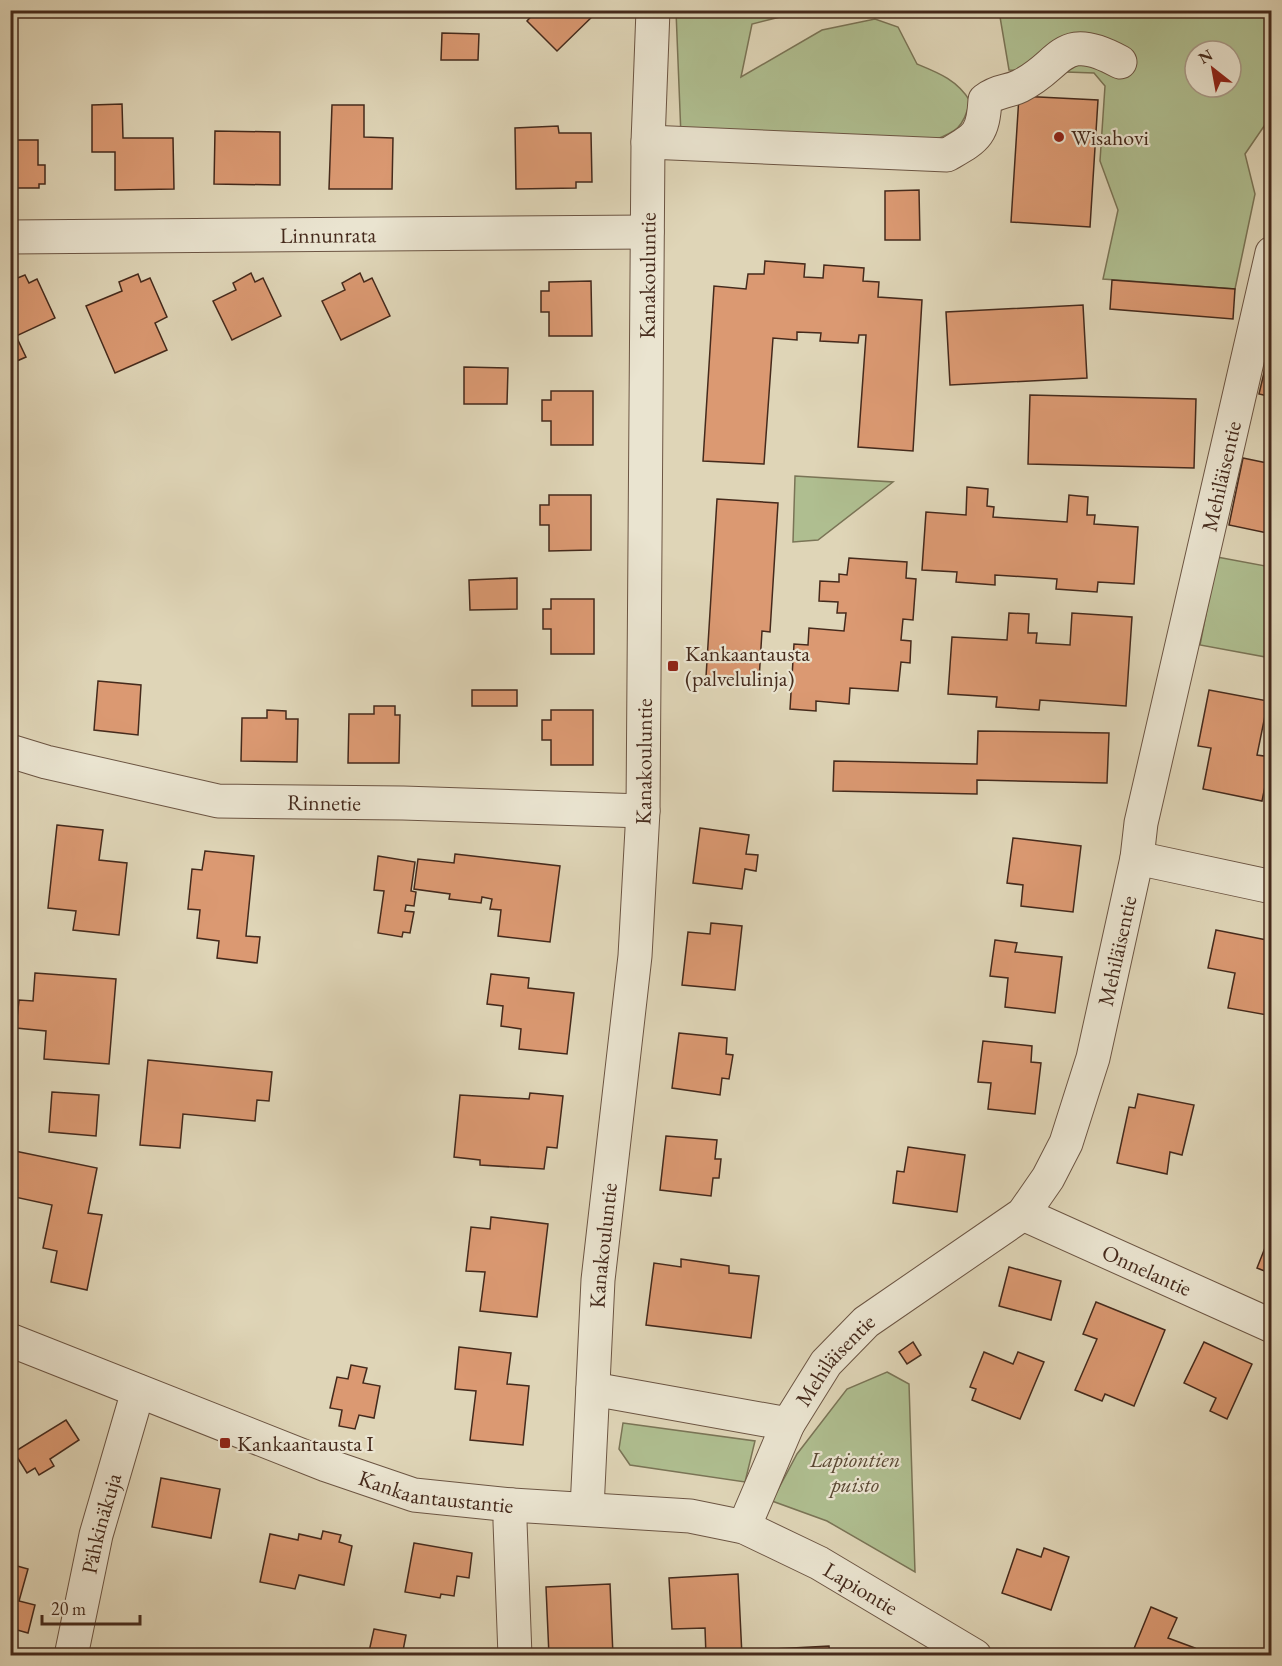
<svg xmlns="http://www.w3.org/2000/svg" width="1282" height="1666" font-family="'EB Garamond',serif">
  <rect width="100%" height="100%" fill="#dfd5b7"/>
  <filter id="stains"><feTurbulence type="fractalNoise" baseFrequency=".00333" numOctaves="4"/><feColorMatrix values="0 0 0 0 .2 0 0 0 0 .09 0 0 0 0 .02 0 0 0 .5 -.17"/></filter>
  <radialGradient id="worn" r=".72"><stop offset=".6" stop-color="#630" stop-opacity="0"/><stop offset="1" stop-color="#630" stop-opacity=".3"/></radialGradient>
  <g fill="#afbe90" stroke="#7a7456" stroke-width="1.5" fill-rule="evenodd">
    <path d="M 676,11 L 804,11 L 752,24 L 741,77 L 822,30 L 875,19 L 898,27 L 917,64 C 939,73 957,80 970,101 C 963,131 954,132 927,143 L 681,136 Z"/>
    <path d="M 999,11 L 1271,11 L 1271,116 L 1245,154 L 1255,194 L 1235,289 L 1103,279 L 1118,210 L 1100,161 L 1105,86 L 1094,73 L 1009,70 ZM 1195,51 L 1231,51 L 1231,87 L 1195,87 Z"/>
    <path d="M 795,476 L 893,482 L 818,540 L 793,542 Z"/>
    <path d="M 1217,557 L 1271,567 L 1271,658 L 1200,645 Z"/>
    <path d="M 887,1372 L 909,1384 L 915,1572 L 827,1521 L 772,1501 L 797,1454 L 847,1389 Z"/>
    <path d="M 623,1423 L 755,1441 L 745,1482 L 630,1465 L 619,1449 Z"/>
  </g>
  <g fill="#db9972" stroke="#452a1c" stroke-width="1.5">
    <path d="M 537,10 L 599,10 L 557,51 L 527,21 Z"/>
    <path d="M 442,33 L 479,34 L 478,60 L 441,60 Z"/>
    <path d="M 1019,96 L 1098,100 L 1090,227 L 1011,222 Z"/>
    <path d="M 122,104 L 123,138 L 173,138 L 174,189 L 115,190 L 115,152 L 92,152 L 92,105 Z"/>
    <path d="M 332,105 L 364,105 L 364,137 L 393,138 L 392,189 L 329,189 Z"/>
    <path d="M 558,126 L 559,133 L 591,133 L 592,182 L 576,182 L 576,188 L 516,189 L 515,128 Z"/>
    <path d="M 215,131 L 280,132 L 280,185 L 214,184 Z"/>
    <path d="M 10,140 L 38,140 L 38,165 L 45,165 L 45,184 L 39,184 L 39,188 L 14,188 L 14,194 L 10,194 Z"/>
    <path d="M 919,190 L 920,240 L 885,240 L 885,191 Z"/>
    <path d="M 765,261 L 805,264 L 804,277 L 823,278 L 824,265 L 864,268 L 863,281 L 879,282 L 878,297 L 922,300 L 913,451 L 858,447 L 866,335 L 859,335 L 858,343 L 820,341 L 821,333 L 797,332 L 797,340 L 773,338 L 764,464 L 703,461 L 714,286 L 746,289 L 748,274 L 764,274 Z"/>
    <path d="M 251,273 L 255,282 L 263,278 L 281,316 L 232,340 L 213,301 L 236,290 L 233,283 Z"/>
    <path d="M 360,273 L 364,282 L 372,278 L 390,316 L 341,340 L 322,301 L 345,290 L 342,283 Z"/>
    <path d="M 138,274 L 141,282 L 150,278 L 167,317 L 155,323 L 167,350 L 115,373 L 86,306 L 122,291 L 119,282 Z"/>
    <path d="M 25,275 L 29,283 L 37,279 L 55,318 L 16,336 L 26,357 L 10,364 L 10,281 Z"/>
    <path d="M 1112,280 L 1235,289 L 1233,319 L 1110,309 Z"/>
    <path d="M 591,281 L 592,336 L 549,336 L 549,312 L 541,312 L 541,291 L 549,291 L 549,282 Z"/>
    <path d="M 1083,305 L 1087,378 L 950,385 L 946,312 Z"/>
    <path d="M 1272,339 L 1272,397 L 1259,394 Z"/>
    <path d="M 464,367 L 508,368 L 507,404 L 464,404 Z"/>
    <path d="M 551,391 L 593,391 L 593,445 L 551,445 L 551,421 L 542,421 L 542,400 L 551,400 Z"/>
    <path d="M 1030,395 L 1196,399 L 1194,468 L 1028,464 Z"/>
    <path d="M 1243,458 L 1272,464 L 1272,534 L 1229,525 Z"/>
    <path d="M 967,487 L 988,489 L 987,506 L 994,507 L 993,517 L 1067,522 L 1069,495 L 1088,497 L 1087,515 L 1095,515 L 1094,524 L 1138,527 L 1134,584 L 1098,582 L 1097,592 L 1056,589 L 1057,579 L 995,575 L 995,585 L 956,582 L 957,572 L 922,570 L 926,512 L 966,515 Z"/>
    <path d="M 549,495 L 591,495 L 591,550 L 549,551 L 549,525 L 540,525 L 540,505 L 549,505 Z"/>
    <path d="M 717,499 L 778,503 L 770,632 L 762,631 L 759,680 L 706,677 Z"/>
    <path d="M 849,558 L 907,562 L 906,578 L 916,579 L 913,620 L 903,619 L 901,640 L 911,641 L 910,663 L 901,662 L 898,691 L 850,688 L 849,704 L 816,701 L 816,711 L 790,709 L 794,644 L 808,645 L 809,628 L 844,631 L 846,613 L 837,613 L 838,602 L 819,601 L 820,581 L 839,582 L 839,574 L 847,575 Z"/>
    <path d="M 517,578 L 517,609 L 470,610 L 469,580 Z"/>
    <path d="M 551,599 L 594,599 L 594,654 L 551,654 L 551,629 L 543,629 L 543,609 L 551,609 Z"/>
    <path d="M 1009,613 L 1029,614 L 1028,633 L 1037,633 L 1036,643 L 1070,645 L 1072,613 L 1132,617 L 1126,706 L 1040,700 L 1039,710 L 996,707 L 997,697 L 948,694 L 952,637 L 1007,640 Z"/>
    <path d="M 98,681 L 141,685 L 138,735 L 94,730 Z"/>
    <rect x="472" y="690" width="45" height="16"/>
    <path d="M 1209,690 L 1268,701 L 1257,755 L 1271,757 L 1262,801 L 1203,789 L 1211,748 L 1198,746 Z"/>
    <path d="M 374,706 L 395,706 L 395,715 L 400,715 L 399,763 L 348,763 L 349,714 L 374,714 Z"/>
    <path d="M 267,710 L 286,711 L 286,719 L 298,719 L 297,762 L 241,761 L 242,718 L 267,718 Z"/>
    <path d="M 551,710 L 593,710 L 593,765 L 551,765 L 551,740 L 542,740 L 542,720 L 551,720 Z"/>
    <path d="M 978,731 L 1109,733 L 1107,783 L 977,780 L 977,794 L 833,791 L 834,761 L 977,764 Z"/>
    <path d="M 57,825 L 103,830 L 99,860 L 127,863 L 119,935 L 73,930 L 76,911 L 48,908 Z"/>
    <path d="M 700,828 L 749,835 L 746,854 L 758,855 L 756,871 L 745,869 L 742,889 L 693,883 Z"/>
    <path d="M 1013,838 L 1081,846 L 1073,912 L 1021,906 L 1023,885 L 1007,883 Z"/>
    <path d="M 205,851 L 254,856 L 246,936 L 260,937 L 257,963 L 217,958 L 219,941 L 197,938 L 200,910 L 188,909 L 192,869 L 202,870 Z"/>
    <path d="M 455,854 L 560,866 L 550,942 L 498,936 L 501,910 L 490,909 L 492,899 L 482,897 L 481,903 L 449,899 L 450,894 L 414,889 L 418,859 L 454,863 Z"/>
    <path d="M 378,856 L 415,862 L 411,891 L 416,892 L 414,906 L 406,905 L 405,911 L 414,912 L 410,933 L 403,932 L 402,937 L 378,933 L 384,891 L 374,890 Z"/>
    <path d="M 711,923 L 742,926 L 735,990 L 682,985 L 688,932 L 710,934 Z"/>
    <path d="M 1216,930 L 1272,941 L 1272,990 L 1267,1015 L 1228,1008 L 1235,973 L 1208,968 Z"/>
    <path d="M 995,940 L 1017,943 L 1015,952 L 1062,957 L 1055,1013 L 1005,1007 L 1008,978 L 990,976 Z"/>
    <path d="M 35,973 L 116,979 L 109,1064 L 44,1059 L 46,1031 L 16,1028 L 19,1000 L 33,1001 Z"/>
    <path d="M 491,974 L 529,978 L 528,988 L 574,993 L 567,1054 L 519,1049 L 521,1029 L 501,1026 L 503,1006 L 487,1004 Z"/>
    <path d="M 679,1033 L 727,1038 L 726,1054 L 733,1055 L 729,1079 L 722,1078 L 720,1095 L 672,1088 Z"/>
    <path d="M 983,1041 L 1032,1046 L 1031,1062 L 1041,1063 L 1035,1114 L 988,1109 L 991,1083 L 978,1082 Z"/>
    <path d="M 148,1060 L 272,1072 L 269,1101 L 257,1100 L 255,1121 L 183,1114 L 180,1148 L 140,1145 Z"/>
    <path d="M 52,1092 L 99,1095 L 96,1136 L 49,1132 Z"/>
    <path d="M 530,1093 L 563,1096 L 557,1148 L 547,1147 L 544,1169 L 480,1165 L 480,1160 L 454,1157 L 460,1095 L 529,1099 Z"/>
    <path d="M 1138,1094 L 1194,1105 L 1182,1155 L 1170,1152 L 1167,1174 L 1117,1163 L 1129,1107 L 1135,1108 Z"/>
    <path d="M 666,1136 L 717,1140 L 715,1159 L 721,1159 L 719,1178 L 713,1178 L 711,1196 L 660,1190 Z"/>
    <path d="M 908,1147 L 965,1155 L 957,1212 L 893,1203 L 897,1171 L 904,1172 Z"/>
    <path d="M 10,1150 L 97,1168 L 88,1213 L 102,1215 L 87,1290 L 51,1282 L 57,1251 L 43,1248 L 52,1205 L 10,1196 Z"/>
    <path d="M 491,1217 L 548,1224 L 537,1317 L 480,1311 L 485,1272 L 466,1271 L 471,1227 L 490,1229 Z"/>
    <path d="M 1272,1230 L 1272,1274 L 1257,1268 Z"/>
    <path d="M 681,1259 L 729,1266 L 729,1273 L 759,1276 L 751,1338 L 646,1325 L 654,1263 L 681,1267 Z"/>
    <path d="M 1009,1267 L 1061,1281 L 1051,1320 L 999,1306 Z"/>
    <path d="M 1096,1302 L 1165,1330 L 1134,1406 L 1105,1394 L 1102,1401 L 1075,1390 L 1097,1339 L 1083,1334 Z"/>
    <path d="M 913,1342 L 921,1355 L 907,1364 L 899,1352 Z"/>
    <path d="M 1204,1342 L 1252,1364 L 1227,1419 L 1210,1411 L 1216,1398 L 1184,1383 Z"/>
    <path d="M 459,1347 L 511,1353 L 507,1384 L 529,1386 L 523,1445 L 470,1440 L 476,1391 L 455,1389 Z"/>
    <path d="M 984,1352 L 1013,1364 L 1018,1352 L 1044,1362 L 1020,1419 L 972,1400 L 976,1389 L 970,1387 Z"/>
    <path d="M 351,1365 L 367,1368 L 363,1383 L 380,1386 L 374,1418 L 359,1415 L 355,1429 L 339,1426 L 342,1410 L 330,1408 L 337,1377 L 348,1379 Z"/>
    <path d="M 66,1420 L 79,1440 L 50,1459 L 54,1466 L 39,1475 L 35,1468 L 27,1473 L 14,1452 Z"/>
    <path d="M 161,1478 L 220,1489 L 211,1538 L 152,1527 Z"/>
    <path d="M 323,1531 L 341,1535 L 339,1542 L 352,1546 L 344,1585 L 299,1575 L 295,1589 L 260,1582 L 270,1534 L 298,1540 L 299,1534 L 321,1539 Z"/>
    <path d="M 414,1543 L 472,1553 L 469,1578 L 457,1576 L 454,1596 L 441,1594 L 440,1598 L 405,1592 Z"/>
    <path d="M 1044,1548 L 1069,1557 L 1051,1610 L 1002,1593 L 1017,1549 L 1041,1557 Z"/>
    <path d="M 10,1564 L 28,1569 L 19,1601 L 35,1605 L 28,1633 L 10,1628 Z"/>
    <path d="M 738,1574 L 742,1656 L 706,1656 L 705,1628 L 672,1629 L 669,1578 Z"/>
    <path d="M 610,1584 L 613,1656 L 549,1656 L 546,1587 Z"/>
    <path d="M 1151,1607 L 1177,1618 L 1168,1638 L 1195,1648 L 1192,1656 L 1131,1656 Z"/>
    <path d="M 374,1629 L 406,1635 L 402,1656 L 368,1656 Z"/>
    <path d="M 829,1646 L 830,1656 L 774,1656 L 774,1649 Z"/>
  </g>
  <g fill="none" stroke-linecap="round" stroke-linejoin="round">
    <g stroke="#6c5543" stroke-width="35">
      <g id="minor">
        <path d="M 648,142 L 947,155 C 976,138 983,136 985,100 C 1000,89 1006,93 1020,86 C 1063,65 1060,29 1120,62"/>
        <path id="s1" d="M 10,237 L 647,232"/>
        <path id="s2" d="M 10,751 L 46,762 L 218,801 L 403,803 L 643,811"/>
        <path d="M 1137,858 L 1272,887"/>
        <path id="s3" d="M 1023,1214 L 1272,1326"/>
        <path id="s4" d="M 10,1340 L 326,1465 L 414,1495 L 512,1505 L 690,1516 L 744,1527 L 819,1563 L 975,1656"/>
        <path d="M 593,1389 L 788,1424"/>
        <path d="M 512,1505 L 510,1522 L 515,1656"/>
        <path id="s5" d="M 587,1509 L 598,1280 L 635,956 L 643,811 L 648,142 L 653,10"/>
        <path id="s6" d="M 744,1527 L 788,1424 L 826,1363 L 866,1322 L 1023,1214 L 1048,1178 L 1066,1143 L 1093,1058 L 1137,858 L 1141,823 L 1272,253"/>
        <path id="s7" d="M 71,1656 L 96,1535 L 138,1391"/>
      </g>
    </g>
    <use href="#minor" stroke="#eae4d0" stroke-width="33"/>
  </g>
  <g fill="#8f2418" stroke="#eae4d0" stroke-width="2">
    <circle cx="1059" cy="137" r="6"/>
    <rect x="667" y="660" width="12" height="12" rx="3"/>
    <rect x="219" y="1437" width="12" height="12" rx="3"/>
  </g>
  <g text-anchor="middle" stroke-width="4.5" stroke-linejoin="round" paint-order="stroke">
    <g font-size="22" fill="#452a1c" stroke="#eae4d0" text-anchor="start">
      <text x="1071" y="145">Wisahovi</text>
      <text x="685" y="661">Kankaantausta<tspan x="685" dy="25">(palvelulinja)</tspan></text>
      <text x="237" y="1451">Kankaantausta I</text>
    </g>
    <g font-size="22" fill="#452a1c" stroke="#eae4d0">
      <text dy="8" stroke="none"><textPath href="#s1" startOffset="318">Linnunrata</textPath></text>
      <text dy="8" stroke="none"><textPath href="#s5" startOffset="1236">Kanakouluntie</textPath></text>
      <text dy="8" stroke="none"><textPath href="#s6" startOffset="1200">Mehiläisentie</textPath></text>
      <text dy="8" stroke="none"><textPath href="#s5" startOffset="750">Kanakouluntie</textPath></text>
      <text dy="8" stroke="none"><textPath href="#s2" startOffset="320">Rinnetie</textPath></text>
      <text dy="8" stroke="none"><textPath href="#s6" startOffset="714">Mehiläisentie</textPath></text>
      <text dy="8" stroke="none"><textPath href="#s5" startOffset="264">Kanakouluntie</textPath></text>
      <text dy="8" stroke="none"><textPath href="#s3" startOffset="136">Onnelantie</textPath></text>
      <text dy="8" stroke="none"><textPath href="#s6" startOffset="192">Mehiläisentie</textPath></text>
      <text dy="8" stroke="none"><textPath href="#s4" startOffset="454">Kankaantaustantie</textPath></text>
      <text dy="8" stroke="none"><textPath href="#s7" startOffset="136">Pähkinäkuja</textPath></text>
      <text dy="8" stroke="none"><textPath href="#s4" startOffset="897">Lapiontie</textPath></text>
    </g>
    <g font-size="22" font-style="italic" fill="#5a4833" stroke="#eae4d0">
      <text x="855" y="1467">Lapiontien<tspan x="855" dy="25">puisto</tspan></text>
    </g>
  </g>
  <rect width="1282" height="1666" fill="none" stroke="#dfd5b7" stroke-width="36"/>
  <rect x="12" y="12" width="1258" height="1642" fill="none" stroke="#452a1c" stroke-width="3"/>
  <rect x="18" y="18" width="1246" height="1630" fill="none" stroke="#452a1c" stroke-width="1.5"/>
  <g transform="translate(1213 69) rotate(329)"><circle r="28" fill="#eae4d0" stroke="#a89a88" stroke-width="1.5"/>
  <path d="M0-4.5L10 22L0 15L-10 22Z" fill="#8f2418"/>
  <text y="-9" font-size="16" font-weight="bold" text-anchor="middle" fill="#452a1c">N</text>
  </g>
  <path d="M42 1615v9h98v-9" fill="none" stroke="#452a1c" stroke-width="3"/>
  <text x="51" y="1615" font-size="18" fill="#452a1c" stroke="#eae4d0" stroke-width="4.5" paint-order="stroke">20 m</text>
  <rect width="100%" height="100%" filter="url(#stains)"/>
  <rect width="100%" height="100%" fill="url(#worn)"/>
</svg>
